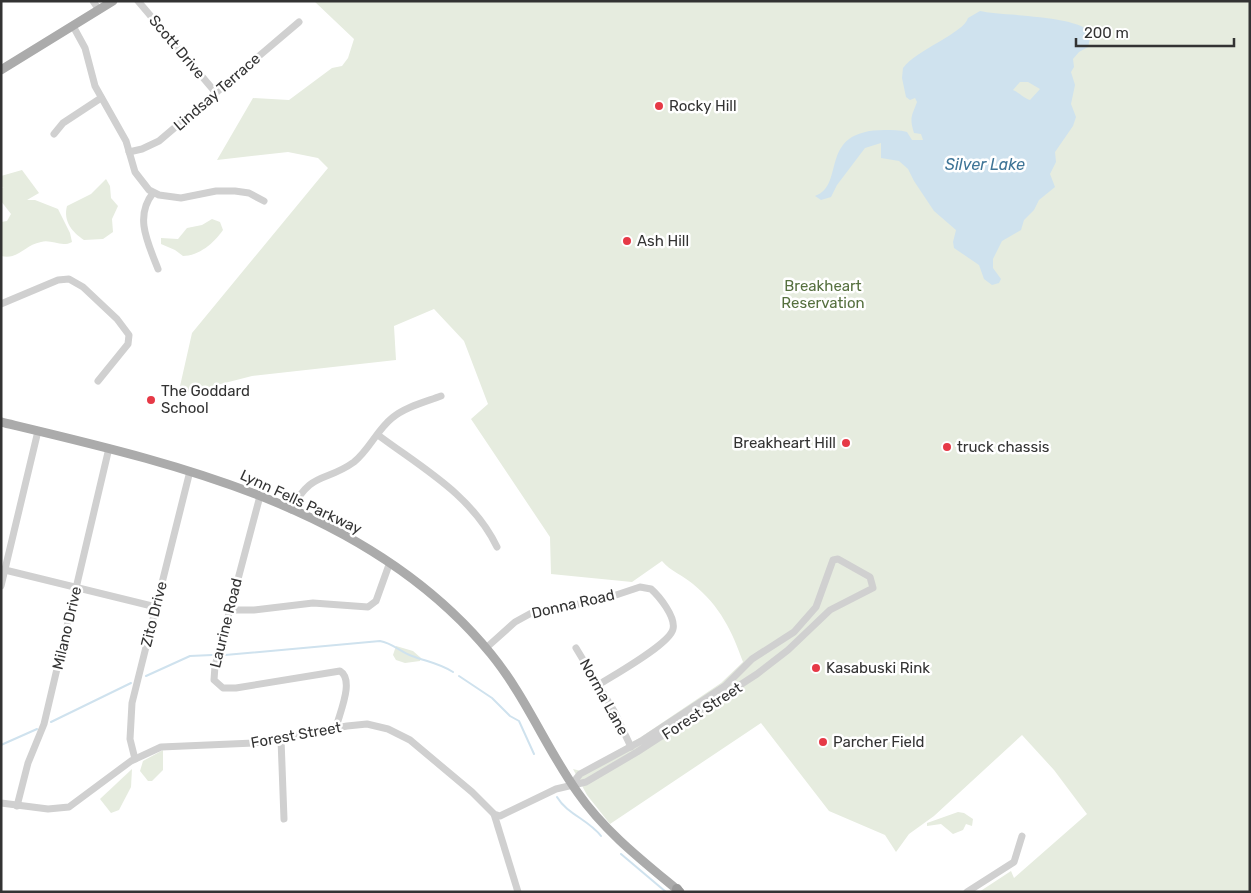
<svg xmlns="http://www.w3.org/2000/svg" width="1251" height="893" font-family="Rubik,sans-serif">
  <rect width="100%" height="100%" fill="#fff"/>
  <g fill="#e6ecdf">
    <path d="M 314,1 L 1250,1 L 1250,892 L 979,892 L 1011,871 L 1014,878 L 1087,814 L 1054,770 L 1022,735 L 934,816 L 909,834 L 896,852 L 885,835 L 829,811 L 761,723 L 610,824 L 587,795 L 573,769 L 581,771 L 641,737 L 721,683 L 743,662 C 732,631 720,606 693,584 C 684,576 670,571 662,561 L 632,582 L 551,574 L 550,537 L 471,419 L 488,404 L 464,341 L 434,309 L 394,326 L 396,360 L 252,376 L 178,395 L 192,333 L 328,168 L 318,158 L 288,152 L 217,160 L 253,98 L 289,100 L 332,68 L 342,66 L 348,58 L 354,39 Z"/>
    <path d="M 22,170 L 39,193 L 27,200 L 35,200 L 58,209 L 70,233 L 72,242 C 61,248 52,239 41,242 C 24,245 19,260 1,256 L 1,222 L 7,221 L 11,214 L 1,201 L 1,187 L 4,188 L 1,186 L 1,176 Z"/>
    <path d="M 106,179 L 110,186 L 111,198 L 118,206 L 112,219 L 113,232 L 103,239 L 84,240 C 72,232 63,221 67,206 L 91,194 Z"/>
    <path d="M 212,219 L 220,222 L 223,230 C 214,243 199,256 183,256 L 175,250 L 161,244 L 161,238 L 178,239 L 187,228 L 202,225 Z"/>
    <path d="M 396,646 L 413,651 L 421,658 L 420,661 L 405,663 L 396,660 L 393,655 Z"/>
    <path d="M 163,750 L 163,770 L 152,781 L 148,781 L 140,771 L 143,761 Z"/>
    <path d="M 132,769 L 131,787 L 119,810 L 111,813 L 100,799 Z"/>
    <path d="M 958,812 L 964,813 L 973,819 L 972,826 L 966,824 L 963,830 L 953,834 L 941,824 L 927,826 L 927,823 Z"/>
  </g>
  <path fill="#cfe2ee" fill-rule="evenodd" d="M 980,11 C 1001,16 1082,15 1091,34 L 1088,47 L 1079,52 L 1073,59 L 1074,67 L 1071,72 L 1075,85 L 1071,104 L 1076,117 L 1073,126 L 1055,152 L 1056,162 L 1050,174 L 1055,187 L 1039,200 L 1034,210 L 1024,220 L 1021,230 L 1002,241 L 993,259 L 993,268 L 1001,279 L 999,283 L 992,285 L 984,279 L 979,265 L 954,248 L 953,242 L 956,230 L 934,211 L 914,181 L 908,169 L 899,161 L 881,158 L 881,143 L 865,148 L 837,185 L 831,197 L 821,200 L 815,196 C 847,185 816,130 885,130 C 892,130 900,130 907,132 L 912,140 L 923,140 L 921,134 L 914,133 C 909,117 912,116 917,102 L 915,98 L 910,100 L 906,97 L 902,78 L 903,68 C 916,50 964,33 968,18 ZM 1020,82 L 1028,82 L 1040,89 L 1030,100 C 1023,98 1020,93 1013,90 Z"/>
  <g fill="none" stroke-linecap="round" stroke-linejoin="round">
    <g stroke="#cfe2ee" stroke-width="2">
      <path d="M 225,655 L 380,641 C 392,643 401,652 412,656 C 428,662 439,663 453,672"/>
      <path d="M 146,676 L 190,656 L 212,655"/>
      <path d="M 459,676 L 492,698 L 510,716 L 519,721 L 534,754"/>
      <path d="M 51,722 L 131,683"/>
      <path d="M 1,745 L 37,729"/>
      <path d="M 557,797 C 567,814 589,820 601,836"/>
      <path d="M 621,854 L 666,892"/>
    </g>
    <g stroke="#d0d0d0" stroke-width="7">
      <path d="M 93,1 L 99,10"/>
      <path d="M 138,1 L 216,93"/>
      <path d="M 73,26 L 85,48 L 95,86 L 126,141 L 135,172 L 149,190 L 159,195 L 181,198 L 216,191 L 235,191 L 249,193 L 264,201"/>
      <path d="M 54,134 L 63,123 L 101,98"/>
      <path d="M 129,152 L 142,149 L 159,141 L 299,22"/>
      <path d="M 153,193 C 134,217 148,243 158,269"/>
      <path d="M 1,304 L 58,280 L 69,279 L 83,287 L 117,319 L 129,335 L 128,344 L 98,381"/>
      <path d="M 378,435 C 422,468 472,495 497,547"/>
      <path d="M 260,496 L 215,666 L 214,680 L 223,688 L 236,688 L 340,671 C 355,680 339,714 336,728"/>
      <path d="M 291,510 C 312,470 325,483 354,462 C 369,450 377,430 392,418 C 405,407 425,402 441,396"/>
      <path d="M 5,570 L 156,607"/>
      <path d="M 1,586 L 38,431"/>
      <path d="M 230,610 L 254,610 L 313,603 L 368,607 L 376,601 L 390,562"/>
      <path d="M 486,648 L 515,622 L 535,611 L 598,601 L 640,587 L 651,589 C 659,596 676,617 673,629 C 670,644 614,675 600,684"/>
      <path d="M 576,648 L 614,711 L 631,747"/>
      <path d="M 281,739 L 284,819"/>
      <path d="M 135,759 L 130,739 L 132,703 L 190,471"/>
      <path d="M 1,803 L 48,809 L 69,807 L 131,761 L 161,747 L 254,743 L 347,726 L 367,724 L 388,729 L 410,740 L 472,792 L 494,814 L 500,816 L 556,789 L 586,782 L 637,752 L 757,674 L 788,650 L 830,610 L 873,588 L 870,577 L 838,559 L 833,560 L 816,607 L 794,632 L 752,659 L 725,686 L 643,740 L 580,774 L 572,784"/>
      <path d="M 17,806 L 28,763 L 44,724 L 109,448"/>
      <path d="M 494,814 L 518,892"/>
      <path d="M 967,892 L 1014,862 L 1022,836"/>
    </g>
    <g stroke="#ababab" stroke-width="9">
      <path d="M 1,70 L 113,1"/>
      <path d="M 1,422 C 177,464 371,507 491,654 C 526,697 546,748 578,793 C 605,832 644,862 680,892"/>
    </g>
    <path stroke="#9a9a9a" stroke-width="10" d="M 677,889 L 679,892"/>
  </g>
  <g fill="#e63946" stroke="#fff" stroke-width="2">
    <circle cx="659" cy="106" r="5"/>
    <circle cx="627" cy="241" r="5"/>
    <circle cx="151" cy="400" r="5"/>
    <circle cx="846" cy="443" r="5"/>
    <circle cx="947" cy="447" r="5"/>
    <circle cx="816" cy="668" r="5"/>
    <circle cx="823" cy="742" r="5"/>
  </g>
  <g text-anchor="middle" stroke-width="5" stroke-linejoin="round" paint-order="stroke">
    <g font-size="15" fill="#333" stroke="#fff">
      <text transform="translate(177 47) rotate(50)" y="5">Scott Drive</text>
      <text transform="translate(217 92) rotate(-41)" y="5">Lindsay Terrace</text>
      <text transform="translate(301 502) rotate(25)" y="5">Lynn Fells Parkway</text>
      <text transform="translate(573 604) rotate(-13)" y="5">Donna Road</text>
      <text transform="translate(154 614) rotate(-76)" y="5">Zito Drive</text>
      <text transform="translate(226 623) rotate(-76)" y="5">Laurine Road</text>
      <text transform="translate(67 628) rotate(-77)" y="5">Milano Drive</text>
      <text transform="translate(604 697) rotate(61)" y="5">Norma Lane</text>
      <text transform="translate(702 711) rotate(-33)" y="5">Forest Street</text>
      <text transform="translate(296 735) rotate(-10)" y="5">Forest Street</text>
    </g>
    <g font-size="15" fill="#333" stroke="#fff" text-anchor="start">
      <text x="669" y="111">Rocky Hill</text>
      <text x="637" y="246">Ash Hill</text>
      <text x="161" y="396">The Goddard<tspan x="161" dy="17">School</tspan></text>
      <text x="836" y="448" text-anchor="end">Breakheart Hill</text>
      <text x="957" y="452">truck chassis</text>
      <text x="826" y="673">Kasabuski Rink</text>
      <text x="833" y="747">Parcher Field</text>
    </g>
    <g font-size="15" fill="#56703f" stroke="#fff">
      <text x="823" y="291">Breakheart<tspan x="823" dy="17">Reservation</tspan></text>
    </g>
    <g font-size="16" font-style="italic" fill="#3f7597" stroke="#fff">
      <text x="985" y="170">Silver Lake</text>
    </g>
  </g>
  <rect width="1251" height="893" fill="none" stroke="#333333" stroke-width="5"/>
  <path d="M1076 38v8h158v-8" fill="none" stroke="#333333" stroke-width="2.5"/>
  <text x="1084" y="38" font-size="15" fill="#333333" stroke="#ffffff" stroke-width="4" paint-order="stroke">200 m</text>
</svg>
